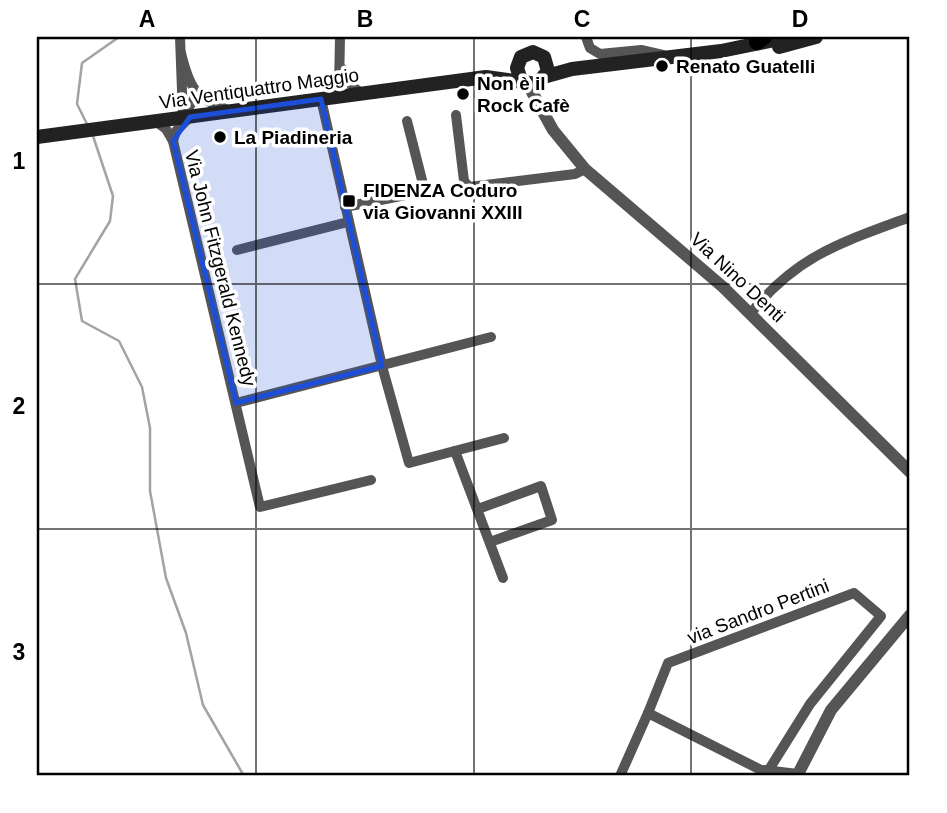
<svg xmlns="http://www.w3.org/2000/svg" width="947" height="813" font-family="Arial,sans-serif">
  <rect width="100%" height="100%" fill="#fff"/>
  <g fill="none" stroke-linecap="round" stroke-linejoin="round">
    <g stroke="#a3a3a3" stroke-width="2.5">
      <path d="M 87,124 L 77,104 L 82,63 L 119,37"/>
      <path d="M 93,136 L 113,196 L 110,221 L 75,279 L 82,321 L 119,341 L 142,387 L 150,428 L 150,491 L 166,578 L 186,633 L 203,705 L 244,776"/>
    </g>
    <g stroke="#dbdbdb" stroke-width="19">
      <path id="primary" d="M 757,42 L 764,37"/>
    </g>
    <g stroke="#555" stroke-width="10">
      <path d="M 180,37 L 183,117"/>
      <path d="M 586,37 L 590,48 L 600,54 L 641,50 L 663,55"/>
      <path d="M 181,53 C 189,86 194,98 228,110"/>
      <path d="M 343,69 L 352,86 L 362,94"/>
      <path d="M 332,98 L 339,88 L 340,37"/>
      <path d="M 321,99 L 382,366 L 409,463 L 504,438"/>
      <path d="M 456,115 L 464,181 L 469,187 L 575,174 L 585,169"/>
      <path d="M 183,117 L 194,99 L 194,91"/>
      <path d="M 155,121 L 166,129 L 173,141 L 260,507 L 371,480"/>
      <path d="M 173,141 L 176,131 L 190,117"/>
      <path d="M 345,207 L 416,193 L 424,188 L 407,121"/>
      <path d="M 237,250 L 348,222"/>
      <path d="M 751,313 C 797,255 843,242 910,217"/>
      <path d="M 236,403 L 491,337"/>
      <path d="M 455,451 L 503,578"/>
      <path d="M 478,509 L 541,486 L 552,520 L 490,542"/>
      <path d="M 648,713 L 668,663 L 854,593 L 881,616 L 810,704 L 765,776"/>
      <path d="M 764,770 L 798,774"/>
      <path d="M 620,776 L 648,713 L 759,769"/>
    </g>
    <g stroke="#555" stroke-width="12">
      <path d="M 527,83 L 553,130 L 585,169 L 723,287 L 910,472"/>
      <path d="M 797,776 L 831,710 L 910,615"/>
    </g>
    <g stroke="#222" stroke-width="14">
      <path d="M 779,47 L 816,37"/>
      <path d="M 547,76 L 572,69 L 721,51 L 789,37"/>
      <path d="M 37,137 L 486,77 L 537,84 L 548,71 L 544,57 L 533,52 L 521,57 L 517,68 L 521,80"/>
    </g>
    <use href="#primary" stroke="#000" stroke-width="16"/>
  </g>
  <path fill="#1d4ed8" fill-opacity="0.2" stroke="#1d4ed8" stroke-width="5" stroke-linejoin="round" d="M 321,99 L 382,366 L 236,403 L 173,141 L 190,117 Z"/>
  <path fill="none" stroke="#000" stroke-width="2" stroke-opacity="0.55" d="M 256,37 L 256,776M 474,37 L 474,776M 691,37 L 691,776M 37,284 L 910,284M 37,529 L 910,529"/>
  <g fill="#000" stroke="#fff" stroke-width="2.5">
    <circle cx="662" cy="66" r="7"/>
    <circle cx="463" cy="94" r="7"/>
    <circle cx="220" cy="137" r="7"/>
    <rect x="342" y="194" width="14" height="14" rx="3.5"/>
  </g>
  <g text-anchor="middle" stroke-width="7" stroke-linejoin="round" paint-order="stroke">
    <g font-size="19" font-weight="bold" fill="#000" stroke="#fff" text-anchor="start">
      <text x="676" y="73">Renato Guatelli</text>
      <text x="477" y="90">Non è il<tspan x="477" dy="22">Rock Cafè</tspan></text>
      <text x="234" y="144">La Piadineria</text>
      <text x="363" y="197">FIDENZA Coduro<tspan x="363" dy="22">via Giovanni XXIII</tspan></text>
    </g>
    <g font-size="19" fill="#000" stroke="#fff">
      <text transform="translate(259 88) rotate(-8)" y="7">Via Ventiquattro Maggio</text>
      <text transform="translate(221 268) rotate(76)" y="7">Via John Fitzgerald Kennedy</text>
      <text transform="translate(738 277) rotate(43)" y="7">Via Nino Denti</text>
      <text transform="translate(758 611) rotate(-21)" y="7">via Sandro Pertini</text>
    </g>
  </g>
  <rect width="947" height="813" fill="none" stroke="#ffffff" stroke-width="77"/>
  <rect x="38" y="38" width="870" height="736" fill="none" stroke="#000" stroke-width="2.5"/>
  <g font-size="23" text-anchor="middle" font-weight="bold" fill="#000">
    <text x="147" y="27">A</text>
    <text x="365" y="27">B</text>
    <text x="582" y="27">C</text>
    <text x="800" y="27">D</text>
    <text x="19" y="169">1</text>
    <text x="19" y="414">2</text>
    <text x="19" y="660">3</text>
  </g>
</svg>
